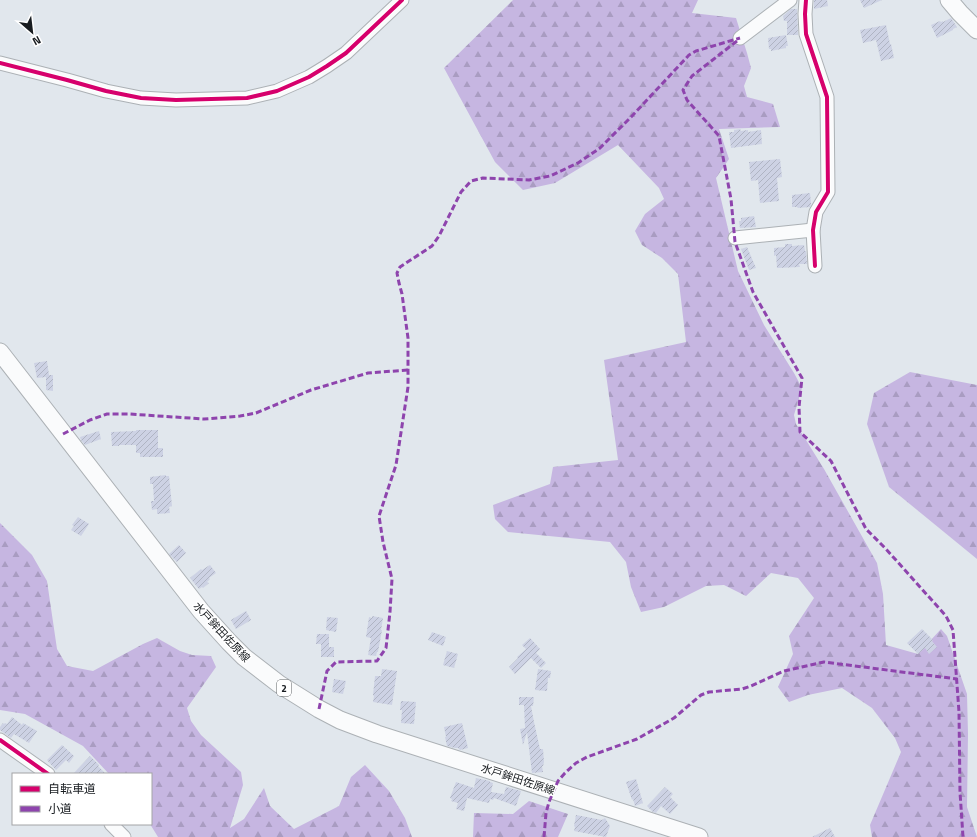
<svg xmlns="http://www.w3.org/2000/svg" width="977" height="837" font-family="'Titillium Web','Noto Sans JP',sans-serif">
  <defs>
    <pattern id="forest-firs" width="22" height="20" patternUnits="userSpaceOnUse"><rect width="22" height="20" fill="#c6b6e1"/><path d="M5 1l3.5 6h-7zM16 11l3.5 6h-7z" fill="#a99cc1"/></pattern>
    <pattern id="building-hatch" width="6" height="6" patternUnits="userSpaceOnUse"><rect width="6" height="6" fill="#cdd2e4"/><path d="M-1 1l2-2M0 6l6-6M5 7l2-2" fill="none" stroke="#afb4c3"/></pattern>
  </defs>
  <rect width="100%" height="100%" fill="#e1e7ed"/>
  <g fill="url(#forest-firs)">
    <path d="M 513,0 L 698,0 L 692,13 L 736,18 L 747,53 L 751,68 L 744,86 L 747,97 L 773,104 L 780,127 L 719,129 L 729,159 L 716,178 L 738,271 L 764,325 L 794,373 L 802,388 L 794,415 L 796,424 L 824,469 L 877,563 L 883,594 L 886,645 L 918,654 L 941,629 L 947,636 L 967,694 L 968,734 L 967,807 L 977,837 L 872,837 L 870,825 L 901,752 L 895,738 L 872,708 L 842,688 L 808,695 L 789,702 L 778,687 L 793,654 L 789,636 L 814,598 L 798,578 L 771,573 L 746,596 L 724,585 L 706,586 L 664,607 L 641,612 L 631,587 L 626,562 L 610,542 L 508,532 L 495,519 L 493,505 L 550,484 L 553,467 L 618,460 L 604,360 L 686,342 L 678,274 L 662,258 L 642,245 L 635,231 L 645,214 L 664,199 L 659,188 L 618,145 L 555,183 L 523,190 L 495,162 L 444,68 Z"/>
    <path d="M 910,372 L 977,385 L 977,559 L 889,487 L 867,424 L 874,393 Z"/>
    <path d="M 0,523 L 32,555 L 47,581 L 57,649 L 67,666 L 93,671 L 143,644 L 157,638 L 180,651 L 192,655 L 211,656 L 216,667 L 187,708 L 191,721 L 201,735 L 241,772 L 243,785 L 230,828 L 244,819 L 264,788 L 270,806 L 294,829 L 339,806 L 351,777 L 365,765 L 389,791 L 405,818 L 412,837 L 158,837 L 150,824 L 151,824 L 151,774 L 109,774 L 83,746 L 25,714 L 0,710 Z"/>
    <path d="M 529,801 L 568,814 L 558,837 L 473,837 L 474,813 L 513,814 Z"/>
  </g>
  <g fill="url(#building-hatch)">
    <path d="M 814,0 L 827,0 L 828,6 L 814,9 Z"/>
    <path d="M 860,0 L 882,0 L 864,8 Z"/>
    <path d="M 791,9 L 797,9 L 798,35 L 787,35 L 787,21 L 784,21 L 783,16 Z"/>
    <path d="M 951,18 L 957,27 L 953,29 L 953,30 L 937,38 L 931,25 L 940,21 L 941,22 L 943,21 L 943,22 Z"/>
    <path d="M 886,25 L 890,44 L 891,44 L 894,58 L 881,61 L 876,40 L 863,43 L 860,30 Z"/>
    <path d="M 786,35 L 788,46 L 786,46 L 786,48 L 771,51 L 771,49 L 769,49 L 768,38 Z"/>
    <path d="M 740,129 L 741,131 L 748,130 L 748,132 L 761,130 L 762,144 L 731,148 L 729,132 L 734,132 L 734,130 Z"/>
    <path d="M 780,159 L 782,177 L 777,178 L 779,201 L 760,203 L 758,180 L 751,181 L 749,162 Z"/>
    <path d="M 810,193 L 811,204 L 810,207 L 798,208 L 797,207 L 792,207 L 792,195 Z"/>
    <path d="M 754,216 L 756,227 L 740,228 L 739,221 L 741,221 L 741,218 Z"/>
    <path d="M 785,244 L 792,244 L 792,246 L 804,245 L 805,251 L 806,251 L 807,264 L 799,264 L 800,267 L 777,268 L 776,255 L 774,256 L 774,248 L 785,247 Z"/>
    <path d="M 747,247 L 756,268 L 749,270 L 741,249 Z"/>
    <path d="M 47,361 L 49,375 L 53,375 L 53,391 L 46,390 L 46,377 L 37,378 L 34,363 Z"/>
    <path d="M 136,430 L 158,430 L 158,448 L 163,448 L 163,457 L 140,457 L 140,453 L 136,453 L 136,445 L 119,445 L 119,446 L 112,446 L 111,432 L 136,431 Z"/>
    <path d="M 99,431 L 101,439 L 85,445 L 81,440 L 80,437 Z"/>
    <path d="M 166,475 L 166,476 L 169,476 L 172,506 L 169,507 L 170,513 L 157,514 L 157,509 L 152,510 L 151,501 L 154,501 L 153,484 L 150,484 L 150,477 Z"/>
    <path d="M 78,517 L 89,524 L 81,536 L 71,530 L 74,526 L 72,525 Z"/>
    <path d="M 179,545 L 186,553 L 177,562 L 169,554 Z"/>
    <path d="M 210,565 L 216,573 L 209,578 L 210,579 L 207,582 L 209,583 L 203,588 L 202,587 L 199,589 L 190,578 L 201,569 L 202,570 Z"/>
    <path d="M 246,611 L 251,620 L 236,629 L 231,620 Z"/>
    <path d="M 372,616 L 383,618 L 381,630 L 382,630 L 378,652 L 377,652 L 376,656 L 368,655 L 371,638 L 366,637 L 369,617 L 372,618 Z"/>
    <path d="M 327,617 L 338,618 L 336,632 L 326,630 Z"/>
    <path d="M 922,629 L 933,640 L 932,641 L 937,647 L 929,654 L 925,648 L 918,654 L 907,643 Z"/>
    <path d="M 432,632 L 446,637 L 443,646 L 428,640 Z"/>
    <path d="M 317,634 L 329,634 L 329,647 L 334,647 L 334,657 L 321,657 L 321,644 L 316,644 Z"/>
    <path d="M 530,638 L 540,649 L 536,653 L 546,663 L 541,668 L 531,658 L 515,674 L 509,667 L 518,658 L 517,657 L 526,649 L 522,645 Z"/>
    <path d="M 447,651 L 458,654 L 454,668 L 443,665 Z"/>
    <path d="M 382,669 L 397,671 L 392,705 L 373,702 L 374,696 L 373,695 L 375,676 L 381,676 Z"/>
    <path d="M 538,669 L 551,671 L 550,678 L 548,678 L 547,691 L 535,690 Z"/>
    <path d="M 334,679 L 346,681 L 343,694 L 332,692 Z"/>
    <path d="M 519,697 L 534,697 L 533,706 L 531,706 L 534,722 L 540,749 L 543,749 L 544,762 L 543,766 L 542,766 L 543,772 L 532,773 L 527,732 L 523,745 L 520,729 L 525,728 L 524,705 L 519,705 Z"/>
    <path d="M 401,701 L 416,702 L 414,724 L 401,723 L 402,710 L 400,710 Z"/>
    <path d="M 12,717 L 22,725 L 23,723 L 37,731 L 29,743 L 14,734 L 11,738 L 0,730 L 0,727 L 3,723 L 4,724 L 5,723 L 7,724 Z"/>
    <path d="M 462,723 L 468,748 L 460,750 L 458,748 L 455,748 L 447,746 L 445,737 L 446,737 L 444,727 Z"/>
    <path d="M 62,745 L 74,756 L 69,763 L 66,760 L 56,770 L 47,760 Z"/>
    <path d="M 90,756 L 99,765 L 98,766 L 106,774 L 73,774 Z"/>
    <path d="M 476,778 L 490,781 L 490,782 L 493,783 L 491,792 L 504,794 L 506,787 L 521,791 L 516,806 L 494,798 L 493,800 L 490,799 L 489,803 L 467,798 L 464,811 L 456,809 L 458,803 L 451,801 L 452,799 L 450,798 L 456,782 L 474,788 Z"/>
    <path d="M 636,779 L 643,803 L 635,806 L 633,799 L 632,800 L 626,782 Z"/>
    <path d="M 665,787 L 673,794 L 670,797 L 678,805 L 670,814 L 661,806 L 656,813 L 653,812 L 647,806 Z"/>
    <path d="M 576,815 L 602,820 L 605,818 L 610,826 L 606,837 L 574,831 L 575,827 L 574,826 Z"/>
    <path d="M 830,828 L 835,837 L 812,837 Z"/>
  </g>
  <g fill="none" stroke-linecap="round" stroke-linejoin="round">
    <g stroke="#acb1b5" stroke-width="15">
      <g id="minor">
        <path d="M 806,0 L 805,14 L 806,34 L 827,97 L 828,192 L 816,212 L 813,230 L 815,266"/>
        <path d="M 740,38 L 790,0"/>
        <path d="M 0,63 L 67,80 L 106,91 L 141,98 L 176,100 L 247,98 L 277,91 L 309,77 L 327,66 L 346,53 L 402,0"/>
        <path d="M 735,238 L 813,230"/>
        <path d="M 0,740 L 48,774"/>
        <path d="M 111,824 L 124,837"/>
      </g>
    </g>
    <g stroke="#acb1b5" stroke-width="19">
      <g id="major">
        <path d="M 949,0 L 960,13 L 977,30"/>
        <path d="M 0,352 L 201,611 L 229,642 L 244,657 L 279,684 L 319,709 L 340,720 L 377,734 L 699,837"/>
      </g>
    </g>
    <use href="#minor" stroke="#fafbfc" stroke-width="13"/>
    <use href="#major" stroke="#fafbfc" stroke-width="17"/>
    <g stroke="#8e44ad" stroke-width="3" stroke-dasharray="6 3" stroke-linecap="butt">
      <path d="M 737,41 L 692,76 L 683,90 L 687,100 L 719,136 L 731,199 L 735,242 L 753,292 L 802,378 L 799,407 L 800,432 L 831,461 L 866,529 L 886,549 L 946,616 L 953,630 L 959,712 L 960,792 L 963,837"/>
      <path d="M 63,434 L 90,420 L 107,414 L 129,414 L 204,419 L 240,416 L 256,413 L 311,390 L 368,373 L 408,370"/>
      <path d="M 319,709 L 327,671 L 336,662 L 377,661 L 386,648 L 390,612 L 392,579 L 383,542 L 379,516 L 396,465 L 408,387 L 408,338 L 402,294 L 399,283 L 397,273 L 400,267 L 432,246 L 439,236 L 461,192 L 471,181 L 483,178 L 529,180 L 550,176 L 578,163 L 600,148 L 632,116 L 689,55 L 696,51 L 740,38"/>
      <path d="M 544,837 L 546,813 L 549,802 L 558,781 L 565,773 L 576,763 L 587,757 L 637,739 L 674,718 L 701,695 L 709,692 L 742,689 L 751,686 L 784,671 L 824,662 L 957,679"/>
    </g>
    <g stroke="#fff" stroke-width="6">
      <g id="cycleway">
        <path d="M 806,0 L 805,14 L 806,34 L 827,97 L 828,192 L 816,212 L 813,230 L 815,266"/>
        <path d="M 0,63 L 67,80 L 106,91 L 141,98 L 176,100 L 247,98 L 277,91 L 309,77 L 327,66 L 346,53 L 402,0"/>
        <path d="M 0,740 L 48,774"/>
      </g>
    </g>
    <use href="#cycleway" stroke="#d6006c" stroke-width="4"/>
  </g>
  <g text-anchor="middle" stroke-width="3" stroke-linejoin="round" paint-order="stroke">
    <rect fill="#fff" stroke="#5d6063" stroke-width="1" x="277" y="680" width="14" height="16" rx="3"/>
    <g font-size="10" font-weight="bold" fill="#181c20">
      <text x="284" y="692">2</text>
    </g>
    <g font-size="11" fill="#181c20" stroke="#fff">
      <text transform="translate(222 632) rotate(47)" y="4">水戸鉾田佐原線</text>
      <text transform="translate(518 779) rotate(18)" y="4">水戸鉾田佐原線</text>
    </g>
  </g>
  <rect x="12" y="773" width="140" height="52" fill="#ffffff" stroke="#a3a4a6"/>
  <rect x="20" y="786" width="20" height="6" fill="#d6006c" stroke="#a3a4a6"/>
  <text x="48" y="793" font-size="12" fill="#181c20">自転車道</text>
  <rect x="20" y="806" width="20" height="6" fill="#8e44ad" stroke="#a3a4a6"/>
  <text x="48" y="813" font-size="12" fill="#181c20">小道</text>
  <g transform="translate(32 32) rotate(152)" stroke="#ffffff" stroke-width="3" paint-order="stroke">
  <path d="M0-3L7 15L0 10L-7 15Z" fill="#181c20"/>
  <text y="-6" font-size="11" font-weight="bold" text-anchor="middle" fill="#181c20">N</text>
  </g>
</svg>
